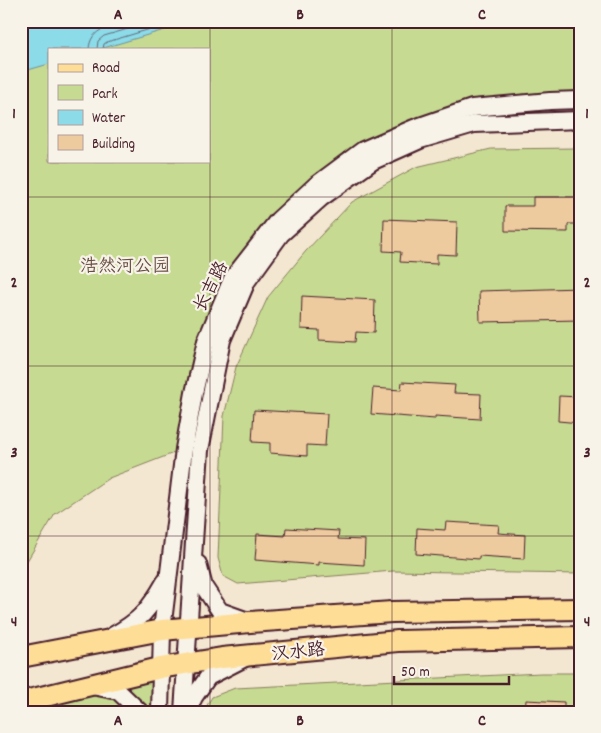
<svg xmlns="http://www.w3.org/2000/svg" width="601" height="733" font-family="Dekko,'LXGW WenKai TC',sans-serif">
  <rect width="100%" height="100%" fill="#f4e7d2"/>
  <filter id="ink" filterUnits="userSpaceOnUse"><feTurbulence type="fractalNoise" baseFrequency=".02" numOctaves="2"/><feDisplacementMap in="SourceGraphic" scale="10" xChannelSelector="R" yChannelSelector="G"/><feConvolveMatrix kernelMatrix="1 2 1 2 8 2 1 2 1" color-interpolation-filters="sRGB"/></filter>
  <g filter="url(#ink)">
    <g fill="#c6db91" stroke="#887d5e" fill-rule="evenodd">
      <path d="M 21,21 L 580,21 L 580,100 L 550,101 L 414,128 L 232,279 L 184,449 L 109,478 L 55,514 L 21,571 ZM 49,49 L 209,49 L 209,161 L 49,161 Z"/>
      <path d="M 580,148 L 580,574 L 393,571 L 238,584 L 223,576 L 218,558 L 224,416 L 236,367 L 268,297 L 306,251 L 352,202 L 416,167 L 491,149 Z"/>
      <path d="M 160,668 L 160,712 L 21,712 L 21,702 Z"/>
      <path d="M 541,673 L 580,673 L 580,712 L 203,712 L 212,697 L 235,688 Z"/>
    </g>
    <path fill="#8bdbe9" stroke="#71909d" d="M 21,21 L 195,21 L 100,49 L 49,49 L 49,64 L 21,72 Z"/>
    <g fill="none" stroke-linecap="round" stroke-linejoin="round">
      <g stroke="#646a77" stroke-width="1">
        <path d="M 89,49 C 90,28 111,26 128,21"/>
        <path d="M 97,49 L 98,41 L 104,36 L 155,21"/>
        <path d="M 103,49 L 104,44 L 107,42 L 177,21"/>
      </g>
    </g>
    <g fill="#eeca9f" stroke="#4a1f2b">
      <path d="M 533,197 L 580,197 L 580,224 L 568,224 L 568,232 L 505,231 L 505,206 L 533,206 Z"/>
      <path d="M 384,219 L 457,222 L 456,255 L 437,254 L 437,264 L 400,262 L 401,252 L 383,251 Z"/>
      <path d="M 580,288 L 580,320 L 480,322 L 479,291 Z"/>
      <path d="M 302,296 L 375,300 L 374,333 L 356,332 L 355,342 L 319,340 L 319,330 L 301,329 Z"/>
      <path d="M 402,382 L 455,385 L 454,393 L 481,394 L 480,419 L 435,416 L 435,419 L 371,414 L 373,388 L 401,390 Z"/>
      <path d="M 559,396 L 580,397 L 580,423 L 558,421 Z"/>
      <path d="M 254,410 L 327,414 L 325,446 L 307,445 L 307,456 L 270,453 L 270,443 L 252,442 Z"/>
      <path d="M 446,522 L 499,525 L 498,533 L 525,535 L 524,559 L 479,556 L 479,559 L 416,554 L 417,528 L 445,530 Z"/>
      <path d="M 286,528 L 339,531 L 338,539 L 365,540 L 364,565 L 319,562 L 319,565 L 255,560 L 257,534 L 285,536 Z"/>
      <path d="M 526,700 L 564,702 L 564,712 L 525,712 Z"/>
    </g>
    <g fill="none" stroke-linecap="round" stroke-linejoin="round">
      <g stroke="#4a1f2b" stroke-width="20">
        <g id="minor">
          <path d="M 198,564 L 204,587 L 220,611 L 248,621"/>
          <path d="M 112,636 C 140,621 149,610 165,582"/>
          <path d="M 92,686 L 118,691 L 140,712"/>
          <path d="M 160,712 L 162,630 L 184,449 L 194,393 L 206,341 L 232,279 L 278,220 L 316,185 L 363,150 L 414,128 L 472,108 L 550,101 L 580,100"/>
          <path d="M 183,712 L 200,450 L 222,340 L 247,281 L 281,234 L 321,198 L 373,161 L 420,140 L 474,124 L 580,120"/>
          <path d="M 187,712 L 194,697 L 208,677 L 245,658"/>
        </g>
      </g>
      <g stroke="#4a1f2b" stroke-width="24">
        <g id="major">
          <path d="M 21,657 L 162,630 L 250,622 L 392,612 L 580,609"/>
          <path d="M 21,702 L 160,668 L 222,658 L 398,641 L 580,637"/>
        </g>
      </g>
      <use href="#minor" stroke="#f7f3e8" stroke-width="16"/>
      <use href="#major" stroke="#fedd96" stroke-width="20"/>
    </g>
  </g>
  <path fill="none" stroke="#4a1f2b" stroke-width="1" stroke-opacity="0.55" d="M 210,21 L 210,712M 392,21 L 392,712M 21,197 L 580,197M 21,366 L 580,366M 21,536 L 580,536"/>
  <g text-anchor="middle" stroke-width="4.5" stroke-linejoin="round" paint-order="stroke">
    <g font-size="18" fill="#694e44" stroke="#f7f3e8">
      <text x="125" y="271">浩然河公园</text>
    </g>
    <g font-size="18" fill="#4a1f2b" stroke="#f7f3e8">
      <text transform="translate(210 286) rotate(-63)" y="6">长吉路</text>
      <text transform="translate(298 651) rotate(-6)" y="6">汉水路</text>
    </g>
  </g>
  <rect width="601" height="733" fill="none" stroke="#f7f3e8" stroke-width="55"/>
  <rect x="48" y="48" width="162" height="115" fill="#f7f3e8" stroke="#b29e9c"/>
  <rect x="58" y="64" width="25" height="8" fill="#fedd96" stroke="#b29e9c"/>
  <text x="92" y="72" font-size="15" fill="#4a1f2b">Road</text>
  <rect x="58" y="85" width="25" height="15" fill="#c6db91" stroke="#b29e9c"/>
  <text x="92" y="98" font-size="15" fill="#4a1f2b">Park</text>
  <rect x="58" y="110" width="25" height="15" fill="#8bdbe9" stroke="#b29e9c"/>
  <text x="92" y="122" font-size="15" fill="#4a1f2b">Water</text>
  <rect x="58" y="135" width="25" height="15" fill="#eeca9f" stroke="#b29e9c"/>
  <text x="92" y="148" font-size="15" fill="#4a1f2b">Building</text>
  <path d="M394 676v8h115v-8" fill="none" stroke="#4a1f2b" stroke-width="2.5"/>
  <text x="401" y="676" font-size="15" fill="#4a1f2b" stroke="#f7f3e8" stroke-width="4" paint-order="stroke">50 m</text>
  <rect x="28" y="28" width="546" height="678" fill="none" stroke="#4a1f2b" stroke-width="2"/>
  <g font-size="16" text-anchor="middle" font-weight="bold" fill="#4a1f2b">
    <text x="118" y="19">A</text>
    <text x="300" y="19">B</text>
    <text x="482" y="19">C</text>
    <text x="14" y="118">1</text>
    <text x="587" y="118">1</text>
    <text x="14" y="287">2</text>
    <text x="587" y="287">2</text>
    <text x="14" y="457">3</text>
    <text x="587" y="457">3</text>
    <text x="14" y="626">4</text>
    <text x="587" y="626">4</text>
    <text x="118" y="725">A</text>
    <text x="300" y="725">B</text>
    <text x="482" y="725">C</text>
  </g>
</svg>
